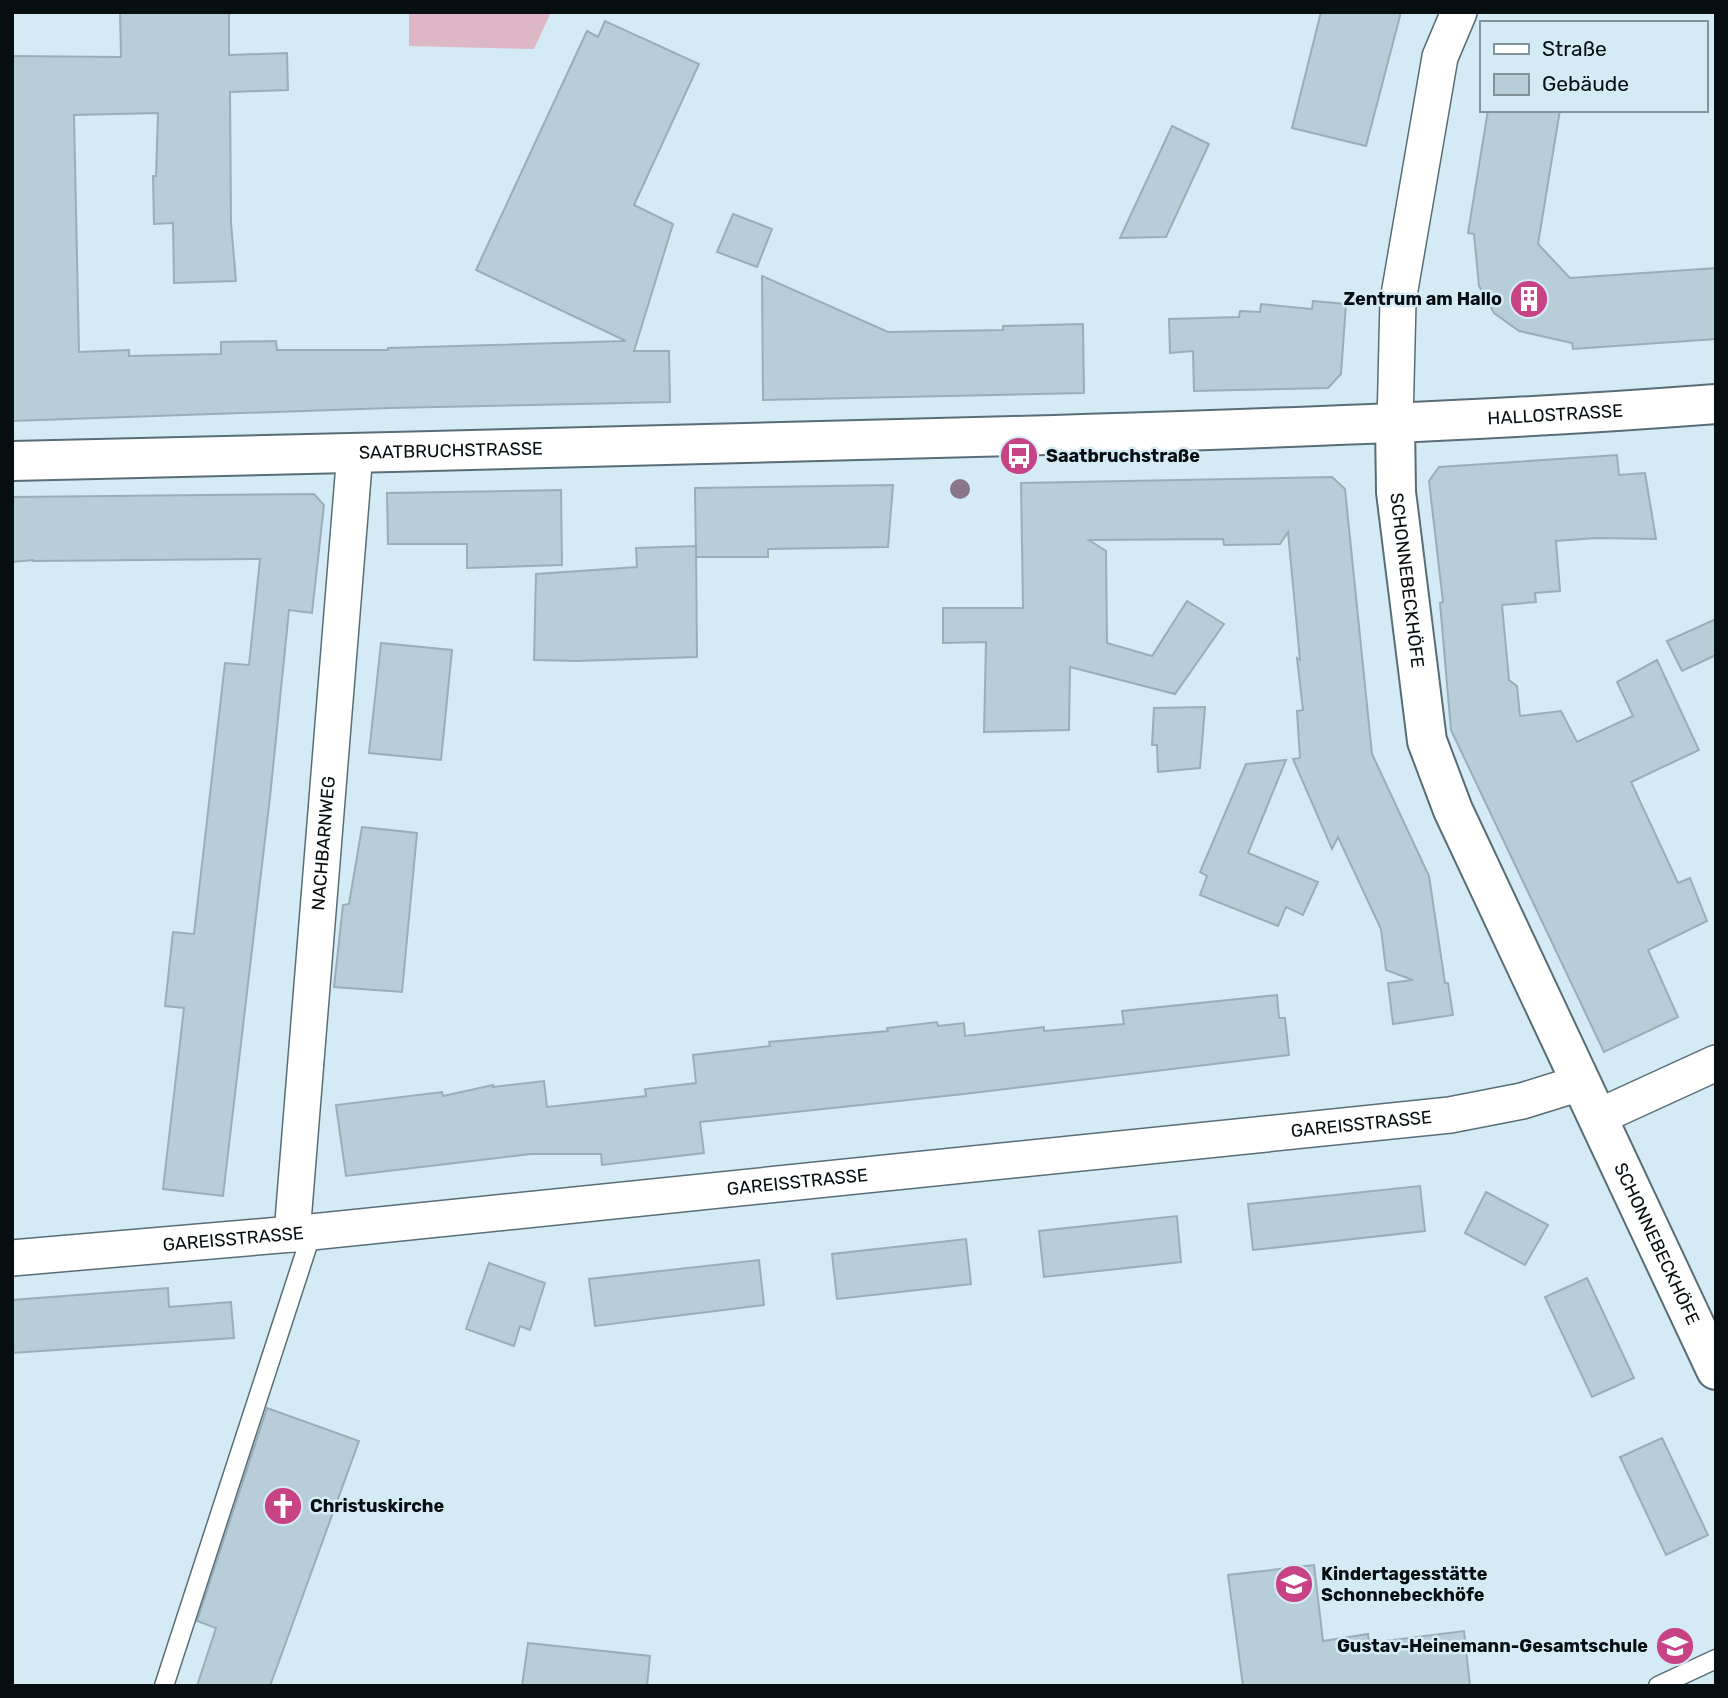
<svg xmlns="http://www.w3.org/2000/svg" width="1728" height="1698" font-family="Rubik,sans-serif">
  <rect width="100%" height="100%" fill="#d4ebf5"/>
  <path fill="#deb7c6" d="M 409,12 L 551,12 L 534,49 L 409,46 Z"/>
  <g fill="#b7cdd8" stroke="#99aeb9" stroke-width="2">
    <path d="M 120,12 L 229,12 L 229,55 L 287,53 L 288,90 L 230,92 L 231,223 L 236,281 L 174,283 L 173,223 L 154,224 L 153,176 L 156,176 L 158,113 L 74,115 L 79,352 L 129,350 L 129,356 L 221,354 L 221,342 L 276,341 L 277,350 L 388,350 L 388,348 L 626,341 L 476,270 L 587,31 L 598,37 L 605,21 L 699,64 L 634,205 L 673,224 L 634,351 L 669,351 L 670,402 L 390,408 L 12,421 L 12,56 L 121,57 Z"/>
    <path d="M 1321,12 L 1401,12 L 1366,146 L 1292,128 Z"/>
    <path d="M 1488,110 L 1560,110 L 1538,244 L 1570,278 L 1716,268 L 1716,339 L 1573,349 L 1572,343 L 1519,331 L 1494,313 L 1479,286 L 1474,234 L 1468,233 Z"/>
    <path d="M 1172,126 L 1209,144 L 1166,237 L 1120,238 Z"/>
    <path d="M 733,214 L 772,229 L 757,267 L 717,252 Z"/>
    <path d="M 762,276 L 888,332 L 1003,330 L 1003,326 L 1083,324 L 1084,393 L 763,400 Z"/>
    <path d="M 1313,301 L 1346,304 L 1341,374 L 1328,388 L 1194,391 L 1193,351 L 1170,353 L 1169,319 L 1239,317 L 1240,311 L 1260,312 L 1261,304 L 1312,309 Z"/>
    <path d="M 1617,455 L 1619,475 L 1645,473 L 1656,539 L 1596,538 L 1556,541 L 1560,591 L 1535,593 L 1536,602 L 1502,605 L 1509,680 L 1517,686 L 1520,716 L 1561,711 L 1577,742 L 1633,716 L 1617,682 L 1657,660 L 1699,750 L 1631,782 L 1678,883 L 1690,878 L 1707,921 L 1648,950 L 1678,1017 L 1604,1052 L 1451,730 L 1440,603 L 1443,602 L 1429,481 L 1439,467 Z"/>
    <path d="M 1332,477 L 1345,489 L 1372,754 L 1429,876 L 1445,983 L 1448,983 L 1453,1015 L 1393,1024 L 1388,983 L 1413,980 L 1386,970 L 1381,929 L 1338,837 L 1332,849 L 1293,759 L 1300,758 L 1297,711 L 1303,710 L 1297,658 L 1300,660 L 1288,532 L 1280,544 L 1224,545 L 1223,539 L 1089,540 L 1106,551 L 1107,643 L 1152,656 L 1187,601 L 1224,624 L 1175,694 L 1070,667 L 1069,730 L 984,732 L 986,642 L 943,643 L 943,608 L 1023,608 L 1021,483 Z"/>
    <path d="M 893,485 L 888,547 L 768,549 L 768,557 L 696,557 L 695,488 Z"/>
    <path d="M 561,490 L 562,565 L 467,568 L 467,544 L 388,544 L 387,493 Z"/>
    <path d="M 314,494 L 324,505 L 312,613 L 289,610 L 270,797 L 223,1196 L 163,1189 L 184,1008 L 165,1006 L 173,932 L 194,934 L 225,663 L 249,665 L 260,559 L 33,561 L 33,560 L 12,562 L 12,497 Z"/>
    <path d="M 696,546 L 697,657 L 577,661 L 534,660 L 536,574 L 637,567 L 636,548 Z"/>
    <path d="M 1716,619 L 1716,655 L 1682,671 L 1667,641 Z"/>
    <path d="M 381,643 L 452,650 L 441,760 L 369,753 Z"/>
    <path d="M 1205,707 L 1200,768 L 1158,772 L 1157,745 L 1152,745 L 1154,708 Z"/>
    <path d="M 1286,760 L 1248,853 L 1318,882 L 1303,915 L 1286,907 L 1278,926 L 1200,895 L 1207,876 L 1200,872 L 1246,764 Z"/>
    <path d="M 362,827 L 417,833 L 402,992 L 334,987 L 343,905 L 349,904 Z"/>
    <path d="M 1277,995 L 1279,1018 L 1285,1018 L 1289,1055 L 964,1094 L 700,1122 L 704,1153 L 602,1165 L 601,1154 L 531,1154 L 346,1176 L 336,1105 L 442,1092 L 443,1096 L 493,1085 L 493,1087 L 544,1081 L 547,1107 L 646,1096 L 645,1089 L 696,1083 L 693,1055 L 770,1046 L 769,1042 L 888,1031 L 887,1028 L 937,1022 L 938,1026 L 964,1023 L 965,1036 L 1044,1027 L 1044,1031 L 1124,1024 L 1122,1011 Z"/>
    <path d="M 1420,1186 L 1425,1231 L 1253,1250 L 1248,1204 Z"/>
    <path d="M 1486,1192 L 1548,1225 L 1525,1265 L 1465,1233 Z"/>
    <path d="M 1177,1216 L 1181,1262 L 1044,1277 L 1039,1231 Z"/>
    <path d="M 966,1239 L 971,1284 L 837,1299 L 832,1254 Z"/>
    <path d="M 759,1260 L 764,1305 L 595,1326 L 589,1279 Z"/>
    <path d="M 489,1263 L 545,1283 L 530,1330 L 520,1326 L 514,1346 L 466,1329 Z"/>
    <path d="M 1587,1278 L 1634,1378 L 1592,1397 L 1545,1297 Z"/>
    <path d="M 168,1288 L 169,1307 L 231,1302 L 234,1338 L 12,1353 L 12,1300 Z"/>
    <path d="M 267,1408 L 359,1441 L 270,1686 L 197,1686 L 216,1628 L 197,1621 Z"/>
    <path d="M 1662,1438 L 1708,1535 L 1666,1555 L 1620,1457 Z"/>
    <path d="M 1314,1565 L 1323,1641 L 1368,1634 L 1369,1643 L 1464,1631 L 1470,1686 L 1243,1686 L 1228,1575 Z"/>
    <path d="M 528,1643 L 650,1656 L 647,1686 L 522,1686 Z"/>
  </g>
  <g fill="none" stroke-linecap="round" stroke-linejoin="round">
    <g stroke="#596d76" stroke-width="21">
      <g id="lane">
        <path d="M 164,1686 L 312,1232"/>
        <path d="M 1658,1686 L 1716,1659"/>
      </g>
    </g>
    <g stroke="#596d76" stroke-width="38">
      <g id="street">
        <path d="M 1395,423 L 1398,301 L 1440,57 L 1459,12"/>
        <path d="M 1598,1117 L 1716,1063"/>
        <path id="s1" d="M 292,1234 L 355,452"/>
        <path id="s2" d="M 12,1258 L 292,1234 L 1450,1115 L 1522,1101 L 1580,1083"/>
      </g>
    </g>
    <g stroke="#596d76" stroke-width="42">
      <g id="secondary">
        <path id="s3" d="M 1395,423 L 1396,492 L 1427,741 L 1453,810 L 1716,1370"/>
        <path id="s4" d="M 12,461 C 346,452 680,447 1014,436 C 1248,429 1482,422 1716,404"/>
      </g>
    </g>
    <use href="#lane" stroke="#fff" stroke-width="18"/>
    <use href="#street" stroke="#fff" stroke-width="35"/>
    <use href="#secondary" stroke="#fff" stroke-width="38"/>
  </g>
  <circle fill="#897789" cx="960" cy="489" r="10"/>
  <defs>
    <g id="building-disc" transform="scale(2.0125)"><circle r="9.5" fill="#c84385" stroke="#d4ebf5"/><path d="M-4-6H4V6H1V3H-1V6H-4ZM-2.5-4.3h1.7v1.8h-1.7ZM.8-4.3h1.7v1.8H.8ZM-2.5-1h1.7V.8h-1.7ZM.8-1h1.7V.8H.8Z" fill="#fff"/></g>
    <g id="bus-disc" transform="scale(2.0125)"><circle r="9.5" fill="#c84385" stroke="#d4ebf5"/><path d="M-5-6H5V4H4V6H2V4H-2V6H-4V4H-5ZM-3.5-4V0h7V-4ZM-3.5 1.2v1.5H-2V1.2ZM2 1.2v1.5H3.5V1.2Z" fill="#fff"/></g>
    <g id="church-disc" transform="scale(2.0125)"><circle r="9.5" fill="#c84385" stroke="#d4ebf5"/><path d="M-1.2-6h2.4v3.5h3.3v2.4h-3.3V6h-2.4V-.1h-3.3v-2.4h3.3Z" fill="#fff"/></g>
    <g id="school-disc" transform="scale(2.0125)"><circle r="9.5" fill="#c84385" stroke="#d4ebf5"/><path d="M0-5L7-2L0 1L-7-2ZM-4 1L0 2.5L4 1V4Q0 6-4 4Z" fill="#fff"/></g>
  </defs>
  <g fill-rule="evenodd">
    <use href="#building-disc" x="1529" y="299"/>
    <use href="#bus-disc" x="1019" y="456"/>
    <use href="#church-disc" x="283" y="1506"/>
    <use href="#school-disc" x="1294" y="1584"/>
    <use href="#school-disc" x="1675" y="1646"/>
  </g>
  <g text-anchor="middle" stroke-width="5" stroke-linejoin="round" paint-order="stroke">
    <g font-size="18" font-weight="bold" fill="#060e11" stroke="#d4ebf5" text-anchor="start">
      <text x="1502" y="305" text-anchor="end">Zentrum am Hallo</text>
      <text x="1046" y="462">Saatbruchstraße</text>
      <text x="310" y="1512">Christuskirche</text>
      <text x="1321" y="1580">Kindertagesstätte<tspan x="1321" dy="21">Schonnebeckhöfe</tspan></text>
      <text x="1648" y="1652" text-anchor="end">Gustav-Heinemann-Gesamtschule</text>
    </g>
    <g font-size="18" fill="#060e11" stroke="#d4ebf5">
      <text dy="6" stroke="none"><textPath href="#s4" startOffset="1544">HALLOSTRASSE</textPath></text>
      <text dy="6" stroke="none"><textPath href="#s4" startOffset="439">SAATBRUCHSTRASSE</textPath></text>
      <text dy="6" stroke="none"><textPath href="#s3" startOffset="158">SCHONNEBECKHÖFE</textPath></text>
      <text dy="6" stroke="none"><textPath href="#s1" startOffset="392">NACHBARNWEG</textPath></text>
      <text dy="6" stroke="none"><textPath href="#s2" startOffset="1356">GAREISSTRASSE</textPath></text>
      <text dy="6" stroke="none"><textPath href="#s2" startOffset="789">GAREISSTRASSE</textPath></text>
      <text dy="6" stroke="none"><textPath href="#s2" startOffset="222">GAREISSTRASSE</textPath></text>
      <text dy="6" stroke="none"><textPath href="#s3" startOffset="873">SCHONNEBECKHÖFE</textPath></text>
    </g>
  </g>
  <rect width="1728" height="1698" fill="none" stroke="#060e11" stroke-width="28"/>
  <rect x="1480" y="21" width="228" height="91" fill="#d4ebf5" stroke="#82939a" stroke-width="2"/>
  <rect x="1494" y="44" width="35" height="10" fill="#ffffff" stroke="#82939a" stroke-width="2"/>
  <text x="1542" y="56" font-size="21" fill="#060e11">Straße</text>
  <rect x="1494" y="74" width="35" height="21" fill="#b7cdd8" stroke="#82939a" stroke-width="2"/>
  <text x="1542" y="91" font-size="21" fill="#060e11">Gebäude</text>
</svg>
